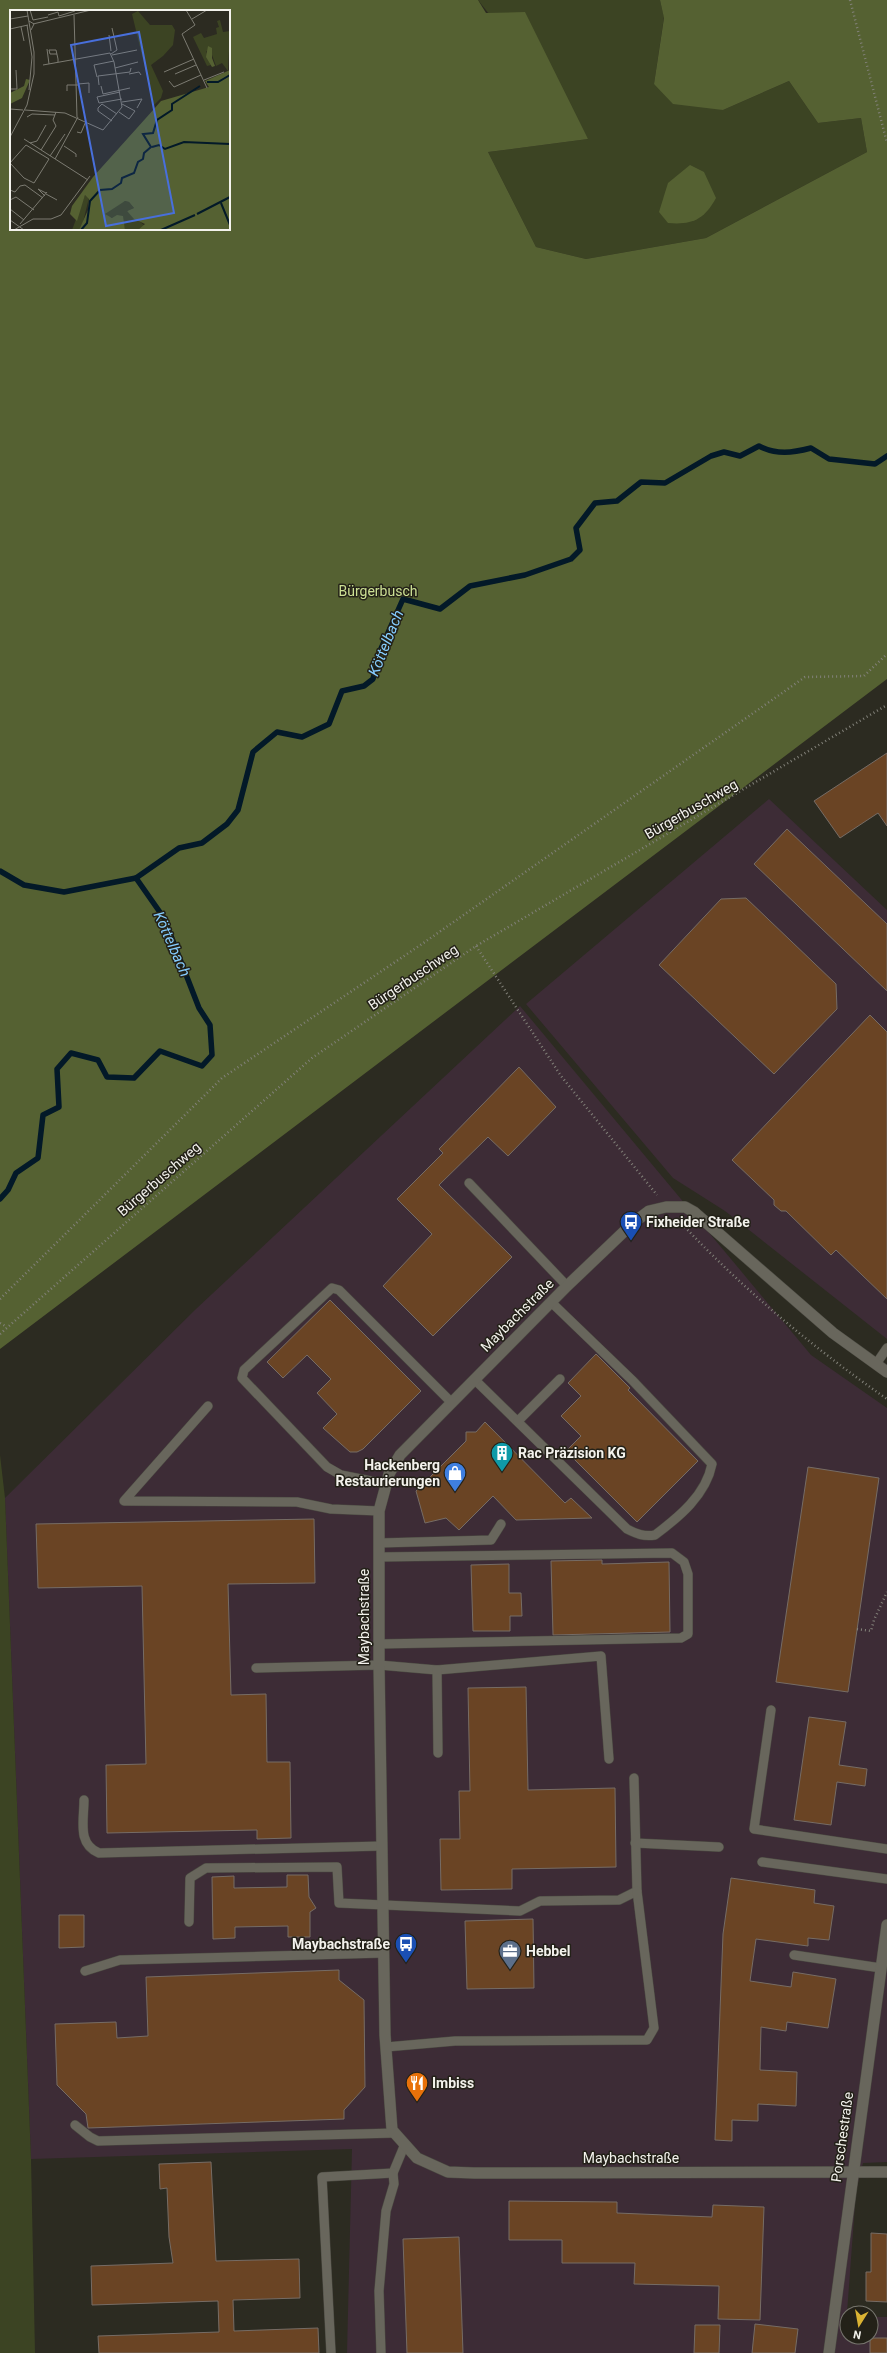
<svg xmlns="http://www.w3.org/2000/svg" width="887" height="2353" font-family="Roboto,sans-serif">
  <rect width="100%" height="100%" fill="#2c2b21"/>
  <g fill="#3d2c36">
    <path d="M 769,799 L 887,910 L 887,1339 L 725,1211 L 673,1178 L 526,1004 Z"/>
    <path d="M 520,1006 L 811,1355 L 887,1408 L 887,2162 L 863,2163 L 856,2191 L 847,2313 L 847,2337 L 871,2337 L 871,2317 L 887,2317 L 887,2353 L 347,2353 L 352,2149 L 31,2159 L 5,1498 L 196,1309 Z"/>
  </g>
  <g fill="#3c4423">
    <path d="M 478,0 L 660,0 L 664,17 L 654,84 L 723,110 L 789,81 L 818,123 L 861,118 L 867,152 L 706,238 L 586,259 L 536,247 L 488,152 L 588,139 Z"/>
    <path d="M 0,1455 L 5,1498 L 31,2159 L 35,2353 L 0,2353 Z"/>
  </g>
  <g fill="#556132" fill-rule="evenodd">
    <path d="M 0,0 L 478,0 L 486,13 L 525,12 L 588,139 L 488,152 L 536,247 L 586,259 L 706,238 L 867,152 L 861,118 L 818,123 L 789,81 L 723,110 L 673,104 L 654,84 L 664,18 L 660,0 L 887,0 L 887,679 L 0,1349 ZM 11,11 L 229,11 L 229,229 L 11,229 Z"/>
    <path d="M 690,165 L 704,172 L 716,198 C 704,220 692,225 668,223 L 659,212 L 668,183 Z"/>
  </g>
  <g fill="none" stroke-linecap="round" stroke-linejoin="round">
    <g stroke="#031928" stroke-width="5.5">
      <path d="M 0,871 L 24,885 L 64,892 L 136,878"/>
      <path d="M 0,1199 L 8,1190 L 16,1173 L 38,1158 L 43,1115 L 59,1107 L 57,1069 L 71,1053 L 98,1060 L 107,1077 L 134,1078 L 160,1051 L 202,1066 L 212,1055 L 210,1025 L 199,1008 L 164,918 L 136,878 L 179,848 L 202,843 L 227,824 L 238,810 L 253,752 L 277,732 L 302,737 L 329,724 L 342,691 L 364,686 L 373,679 L 379,653 L 403,599 L 440,609 L 470,586 L 525,575 L 571,559 L 580,550 L 576,528 L 595,503 L 617,501 L 641,482 L 665,483 L 711,456 L 724,452 L 740,456 L 759,446 C 777,455 792,453 811,448 L 829,459 L 875,464 L 887,456"/>
    </g>
  </g>
  <g fill="#6a4424" stroke="#766c65">
    <path d="M 887,753 L 887,826 L 878,813 L 840,838 L 814,801 Z"/>
    <path d="M 787,829 L 887,924 L 887,991 L 754,864 Z"/>
    <path d="M 746,898 L 836,984 L 837,1009 L 774,1074 L 659,965 L 721,899 Z"/>
    <path d="M 870,1015 L 887,1032 L 887,1299 L 836,1250 L 831,1255 L 786,1211 L 781,1211 L 774,1205 L 774,1200 L 732,1160 Z"/>
    <path d="M 519,1067 L 556,1107 L 508,1156 L 488,1137 L 439,1185 L 512,1257 L 433,1336 L 383,1286 L 432,1234 L 397,1199 L 443,1153 L 439,1149 Z"/>
    <path d="M 330,1300 L 421,1391 L 363,1449 L 357,1452 L 350,1452 L 323,1428 L 337,1414 L 317,1393 L 331,1379 L 307,1355 L 283,1378 L 267,1362 Z"/>
    <path d="M 596,1354 L 630,1388 L 628,1390 L 698,1461 L 637,1522 L 566,1451 L 581,1436 L 561,1416 L 581,1396 L 568,1383 Z"/>
    <path d="M 485,1422 L 565,1503 L 571,1498 L 592,1518 L 516,1520 L 493,1496 L 459,1530 L 446,1518 L 425,1523 L 416,1491 L 466,1441 L 466,1432 L 476,1432 Z"/>
    <path d="M 808,1467 L 879,1478 L 848,1692 L 776,1682 Z"/>
    <path d="M 314,1519 L 315,1583 L 228,1584 L 231,1695 L 266,1694 L 267,1762 L 290,1762 L 291,1838 L 257,1839 L 257,1830 L 107,1833 L 106,1765 L 146,1764 L 142,1586 L 38,1588 L 36,1524 Z"/>
    <path d="M 602,1560 L 602,1564 L 669,1562 L 670,1632 L 553,1635 L 551,1561 Z"/>
    <path d="M 509,1564 L 509,1593 L 521,1593 L 522,1616 L 510,1616 L 510,1631 L 473,1631 L 471,1565 Z"/>
    <path d="M 526,1687 L 528,1790 L 615,1788 L 616,1867 L 512,1869 L 512,1889 L 441,1890 L 440,1839 L 460,1839 L 459,1791 L 470,1791 L 468,1688 Z"/>
    <path d="M 809,1717 L 846,1722 L 839,1765 L 867,1769 L 865,1786 L 837,1782 L 831,1825 L 794,1820 Z"/>
    <path d="M 287,1875 L 308,1875 L 309,1897 L 316,1908 L 310,1912 L 310,1937 L 288,1937 L 288,1926 L 235,1927 L 235,1938 L 213,1939 L 212,1877 L 234,1876 L 234,1888 L 287,1887 Z"/>
    <path d="M 731,1878 L 815,1890 L 814,1903 L 834,1906 L 829,1940 L 808,1938 L 808,1946 L 756,1939 L 750,1981 L 791,1987 L 793,1972 L 836,1979 L 828,2028 L 787,2022 L 786,2031 L 761,2027 L 760,2070 L 797,2072 L 796,2106 L 758,2104 L 758,2121 L 732,2120 L 732,2141 L 715,2140 L 723,1934 Z"/>
    <path d="M 59,1915 L 84,1915 L 84,1947 L 59,1948 Z"/>
    <path d="M 533,1919 L 534,1988 L 467,1989 L 465,1921 Z"/>
    <path d="M 339,1970 L 339,1980 L 364,2000 L 365,2087 L 344,2110 L 344,2119 L 88,2128 L 86,2114 L 57,2085 L 55,2024 L 116,2022 L 117,2038 L 148,2036 L 146,1977 Z"/>
    <path d="M 211,2162 L 216,2261 L 299,2259 L 300,2298 L 233,2300 L 234,2331 L 318,2328 L 319,2353 L 99,2353 L 98,2336 L 219,2332 L 218,2301 L 92,2305 L 91,2266 L 173,2263 L 169,2237 L 167,2188 L 160,2189 L 159,2164 Z"/>
    <path d="M 509,2201 L 617,2202 L 617,2213 L 712,2217 L 713,2205 L 764,2207 L 760,2320 L 718,2319 L 719,2286 L 634,2284 L 635,2263 L 562,2263 L 562,2240 L 509,2240 Z"/>
    <path d="M 871,2233 L 887,2234 L 887,2302 L 866,2301 L 866,2272 L 871,2272 Z"/>
    <path d="M 459,2237 L 463,2353 L 407,2353 L 403,2239 Z"/>
    <path d="M 755,2324 L 798,2329 L 795,2353 L 752,2353 Z"/>
    <path d="M 695,2325 L 720,2325 L 719,2353 L 694,2353 Z"/>
    <rect x="870" y="2338" width="17" height="15"/>
  </g>
  <g fill="none" stroke-linecap="round" stroke-linejoin="round">
    <g stroke="#4a4941" stroke-width="10">
      <g id="service">
        <path d="M 469,1183 L 567,1286"/>
        <path d="M 876,1364 L 887,1348"/>
        <path d="M 475,1380 L 627,1529 C 637,1534 644,1537 655,1535 C 679,1517 706,1495 712,1464 L 633,1381 L 551,1302"/>
        <path d="M 208,1406 L 124,1501 L 297,1502 L 331,1509 L 379,1511"/>
        <path d="M 518,1421 L 560,1379"/>
        <path d="M 386,1484 L 341,1475 L 327,1467 L 242,1378 L 244,1370 L 332,1288 L 339,1290 L 452,1403"/>
        <path d="M 379,1543 L 491,1540 L 501,1524"/>
        <path d="M 379,1644 L 681,1638 L 688,1634 L 688,1574 L 684,1562 L 672,1553 L 379,1557"/>
        <path d="M 256,1668 L 379,1665 L 437,1670 L 601,1656 L 609,1759"/>
        <path d="M 437,1670 L 438,1753"/>
        <path d="M 771,1710 L 754,1829 L 887,1849"/>
        <path d="M 84,1800 C 84,1821 77,1844 99,1853 L 382,1846"/>
        <path d="M 635,1843 L 719,1847"/>
        <path d="M 762,1862 L 887,1879"/>
        <path d="M 189,1922 L 190,1878 L 206,1868 L 337,1867 L 339,1903 L 520,1911 L 540,1901 L 619,1900 L 637,1891 L 634,1778"/>
        <path d="M 794,1955 L 881,1968"/>
        <path d="M 85,1971 L 120,1960 L 384,1953"/>
        <path d="M 386,2047 L 455,2041 L 647,2040 L 654,2028 L 637,1891"/>
        <path d="M 75,2125 L 90,2137 L 98,2141 L 395,2133"/>
        <path d="M 331,2353 L 322,2177 L 393,2173 L 405,2144"/>
        <path d="M 381,2353 L 379,2291 L 386,2211 L 394,2184 L 393,2173"/>
      </g>
    </g>
    <g stroke="#4a4941" stroke-width="12">
      <g id="minor">
        <path d="M 887,1372 L 833,1333 L 694,1212 L 685,1207 L 666,1207 L 649,1211 L 633,1223 L 567,1286 L 400,1455 L 389,1474 L 379,1511 L 379,1665 L 385,2035 L 392,2130 L 417,2158 L 448,2172 L 474,2173 L 887,2172"/>
        <path d="M 829,2353 L 887,1925"/>
      </g>
    </g>
    <g stroke="#828179" stroke-width="2.5" stroke-dasharray="1 3" stroke-linecap="butt">
      <path d="M 850,0 L 887,143"/>
      <path d="M 476,946 L 561,1076 L 657,1195"/>
      <path d="M 682,1224 C 744,1290 812,1347 887,1399"/>
      <path d="M 0,1299 L 222,1078 L 422,944 L 805,677 L 864,676 L 887,654"/>
      <path d="M 0,1323 L 7,1327"/>
      <path d="M 0,1334 L 312,1058 L 476,946 L 887,705"/>
      <path d="M 857,1629 L 871,1631 L 874,1620 L 887,1592"/>
    </g>
    <use href="#service" stroke="#68665c" stroke-width="9"/>
    <use href="#minor" stroke="#68665c" stroke-width="11"/>
  </g>
  <defs>
    <g id="bus-pin" transform="scale(1.15)"><path d="M0 17L-7.5 6A9.5 9.5 0 1 1 7.5 6Z" fill="#1a4fb4" stroke="#232118"/><path d="M-5-6H5V4H4V6H2V4H-2V6H-4V4H-5ZM-3.5-4V0h7V-4ZM-3.5 1.2v1.5H-2V1.2ZM2 1.2v1.5H3.5V1.2Z" fill="#fff"/></g>
    <g id="building-pin" transform="scale(1.15)"><path d="M0 17L-7.5 6A9.5 9.5 0 1 1 7.5 6Z" fill="#0f9aa8" stroke="#232118"/><path d="M-4-6H4V6H1V3H-1V6H-4ZM-2.5-4.3h1.7v1.8h-1.7ZM.8-4.3h1.7v1.8H.8ZM-2.5-1h1.7V.8h-1.7ZM.8-1h1.7V.8H.8Z" fill="#fff"/></g>
    <g id="shop-pin" transform="scale(1.15)"><path d="M0 17L-7.5 6A9.5 9.5 0 1 1 7.5 6Z" fill="#3f7fe0" stroke="#232118"/><path d="M-5-2.5h2.3a2.7 3.5 0 0 1 5.4 0H5L5.5 6h-11ZM-1.5-2.5h3a1.5 2.3 0 0 0-3 0Z" fill="#fff"/></g>
    <g id="office-pin" transform="scale(1.15)"><path d="M0 17L-7.5 6A9.5 9.5 0 1 1 7.5 6Z" fill="#5c6f8a" stroke="#232118"/><path d="M-6-3h4V-5.5h4V-3h4V5H-6ZM-1-4.5V-3h2v-1.5ZM-6 0V1H6V0Z" fill="#fff"/></g>
    <g id="restaurant-pin" transform="scale(1.15)"><path d="M0 17L-7.5 6A9.5 9.5 0 1 1 7.5 6Z" fill="#e8710a" stroke="#232118"/><path d="M-5-6h1v4h1v-4h1v4h1v-4h1v5L-1.5 .5V6h-2V.5L-5-1ZM5-6V6H3V1.5H1.5Q1.5-4 5-6Z" fill="#fff"/></g>
  </defs>
  <g fill-rule="evenodd">
    <use href="#bus-pin" x="631" y="1222"/>
    <use href="#building-pin" x="502" y="1453"/>
    <use href="#shop-pin" x="455" y="1473"/>
    <use href="#bus-pin" x="406" y="1944"/>
    <use href="#office-pin" x="510" y="1951"/>
    <use href="#restaurant-pin" x="417" y="2083"/>
  </g>
  <g text-anchor="middle" stroke-width="3" stroke-linejoin="round" paint-order="stroke">
    <g font-size="14" fill="#cce094" stroke="#232118">
      <text x="378" y="596">Bürgerbusch</text>
    </g>
    <g font-size="14" fill="#f3f2ec" stroke="#232118">
      <text transform="translate(691 809) rotate(-30)" y="5">Bürgerbuschweg</text>
      <text transform="translate(413 977) rotate(-34)" y="5">Bürgerbuschweg</text>
      <text transform="translate(159 1179) rotate(-41)" y="5">Bürgerbuschweg</text>
      <text transform="translate(517 1315) rotate(-45)" y="5">Maybachstraße</text>
      <text transform="translate(364 1617) rotate(-90)" y="5">Maybachstraße</text>
      <text transform="translate(842 2137) rotate(-82)" y="5">Porschestraße</text>
      <text x="631" y="2163">Maybachstraße</text>
    </g>
    <g font-size="14" font-weight="bold" fill="#f3f2ec" stroke="#232118" text-anchor="start">
      <text x="646" y="1227">Fixheider Straße</text>
      <text x="518" y="1458">Rac Präzision KG</text>
      <text x="440" y="1470" text-anchor="end">Hackenberg<tspan x="440" dy="16">Restaurierungen</tspan></text>
      <text x="390" y="1949" text-anchor="end">Maybachstraße</text>
      <text x="526" y="1956">Hebbel</text>
      <text x="432" y="2088">Imbiss</text>
    </g>
    <g font-size="15" font-style="italic" fill="#85ccfe" stroke="#232118">
      <text transform="translate(386 643) rotate(-68)" y="5">Köttelbach</text>
      <text transform="translate(172 944) rotate(66)" y="5">Köttelbach</text>
    </g>
  </g>
  <g transform="translate(10 10)">
    <rect width="220" height="220" fill="#2c2b21"/>
    <path d="M 128,1 L 140,15 L 162,15 L 165,20 L 163,35 L 153,46 L 141,55 L 153,81 L 151,88 L 144,95 L 122,4 ZM 210,10 L 213,22 L 220,21 L 218,61 L 212,53 L 206,56 L 202,45 L 196,41 L 201,55 L 197,56 L 183,27 L 191,23 L 194,28 L 207,24 L 206,18 L 209,17 L 207,11 ZM 75,185 L 79,188 L 73,212 L 69,220 L 62,220 ZM 115,191 L 119,192 L 124,198 L 117,201 L 135,216 L 128,220 L 115,220 L 113,211 L 96,206 L 95,204 L 106,195 Z" fill="#3c4423"/>
    <path d="M 198,36 L 202,38 L 202,48 L 205,56 L 202,57 L 196,47 ZM 220,60 L 220,220 L 128,220 L 135,214 L 124,209 L 117,201 L 124,198 L 119,192 L 115,191 L 95,204 L 102,208 L 107,205 L 113,206 L 115,220 L 69,220 L 78,200 L 79,189 L 75,185 L 67,211 L 60,204 L 62,196 L 83,167 L 144,99 L 151,91 L 199,77 L 195,71 ZM 16,69 L 20,70 L 12,88 L 0,94 L 0,83 L 14,76 Z" fill="#556132"/>
    <path fill="none" stroke="#031928" stroke-width="2" d="M 197,72 L 208,72 L 220,65M 142,137 L 149,135 L 155,139 L 174,132 L 220,134M 211,193 L 220,215M 187,204 L 220,187M 71,220 L 77,213 L 80,191 L 90,180 L 102,179 L 111,173 L 112,168 L 124,163 L 128,152 L 133,149 L 134,143 L 141,137 L 133,124 L 143,123 L 147,110 L 162,100 L 162,94 L 190,76M 151,220 L 185,205"/>
    <path fill="none" stroke="#7c7b72" stroke-width="1" d="M 20,0 L 23,10 L 38,7M 176,0 L 185,15 L 172,24 L 197,78M 38,5 L 48,2 L 49,6 L 65,1M 64,5 L 67,107M 0,9 L 18,6M 182,9 L 197,0M 19,11 L 24,14 L 21,20M 23,14 L 81,0M 17,15 L 22,47 L 19,80M 11,17 L 14,31M 0,19 L 18,15M 99,25 L 101,41M 37,39 L 39,54M 47,44 L 40,44 L 39,40 L 46,40 L 48,49 L 48,52M 101,44 L 107,40 L 102,18M 102,45 L 127,40M 105,58 L 128,52M 154,62 L 184,49M 119,64 L 129,62 L 131,65M 165,64 L 186,55M 87,67 L 84,55 L 104,51M 194,70 L 214,62M 159,71 L 164,77 L 191,65M 68,74 L 79,73 L 79,83M 89,75 L 88,66 L 120,62 L 121,58M 91,76 L 93,84 L 120,78M 0,79 L 7,79 L 6,60M 57,81 L 57,75 L 68,75M 110,82 L 87,87 L 89,93 L 112,89M 112,92 L 132,89 L 127,98M 0,99 L 13,100M 15,100 L 55,103 L 93,120 L 112,97 L 104,52 L 100,43 L 33,55M 109,102 L 119,109 L 125,101 L 112,94M 17,107 L 22,104 L 45,105M 102,111 L 88,101 L 88,98 L 92,94 L 107,104M 67,122 L 71,123 L 76,111M 0,127 L 17,95 L 24,64 L 24,42 L 17,0M 14,129 L 78,170M 20,133 L 27,131 L 36,115M 54,136 L 66,144 L 66,147M 31,140 L 46,116 L 43,110 L 46,102M 40,146 L 55,124M 45,149 L 68,107M 0,153 L 14,168 L 24,173 L 39,149 L 16,135 L 0,153M 0,180 L 5,182 L 10,176 L 15,175 L 33,188M 36,184 L 47,190M 35,186 L 28,179 L 36,183M 0,190 L 6,187 L 24,200M 0,199 L 14,210M 0,210 L 14,220M 10,214 L 37,182M 4,220 L 23,209 L 41,209 L 51,205 L 80,166"/>
    <path fill="#486fdc" fill-opacity="0.15" stroke="#486fdc" stroke-width="2" d="M 129,22 L 164,203 L 96,216 L 61,35 Z"/>
    <rect width="220" height="220" fill="none" stroke="#f3f2ec" stroke-width="2"/>
  </g>
  <g transform="translate(859 2325) rotate(191)"><circle r="19" fill="#232118" stroke="#76756d"/>
  <path d="M0-3L7 15L0 10L-7 15Z" fill="#dbb333"/>
  <text y="-6" font-size="11" font-weight="bold" text-anchor="middle" fill="#f3f2ec">N</text>
  </g>
</svg>
